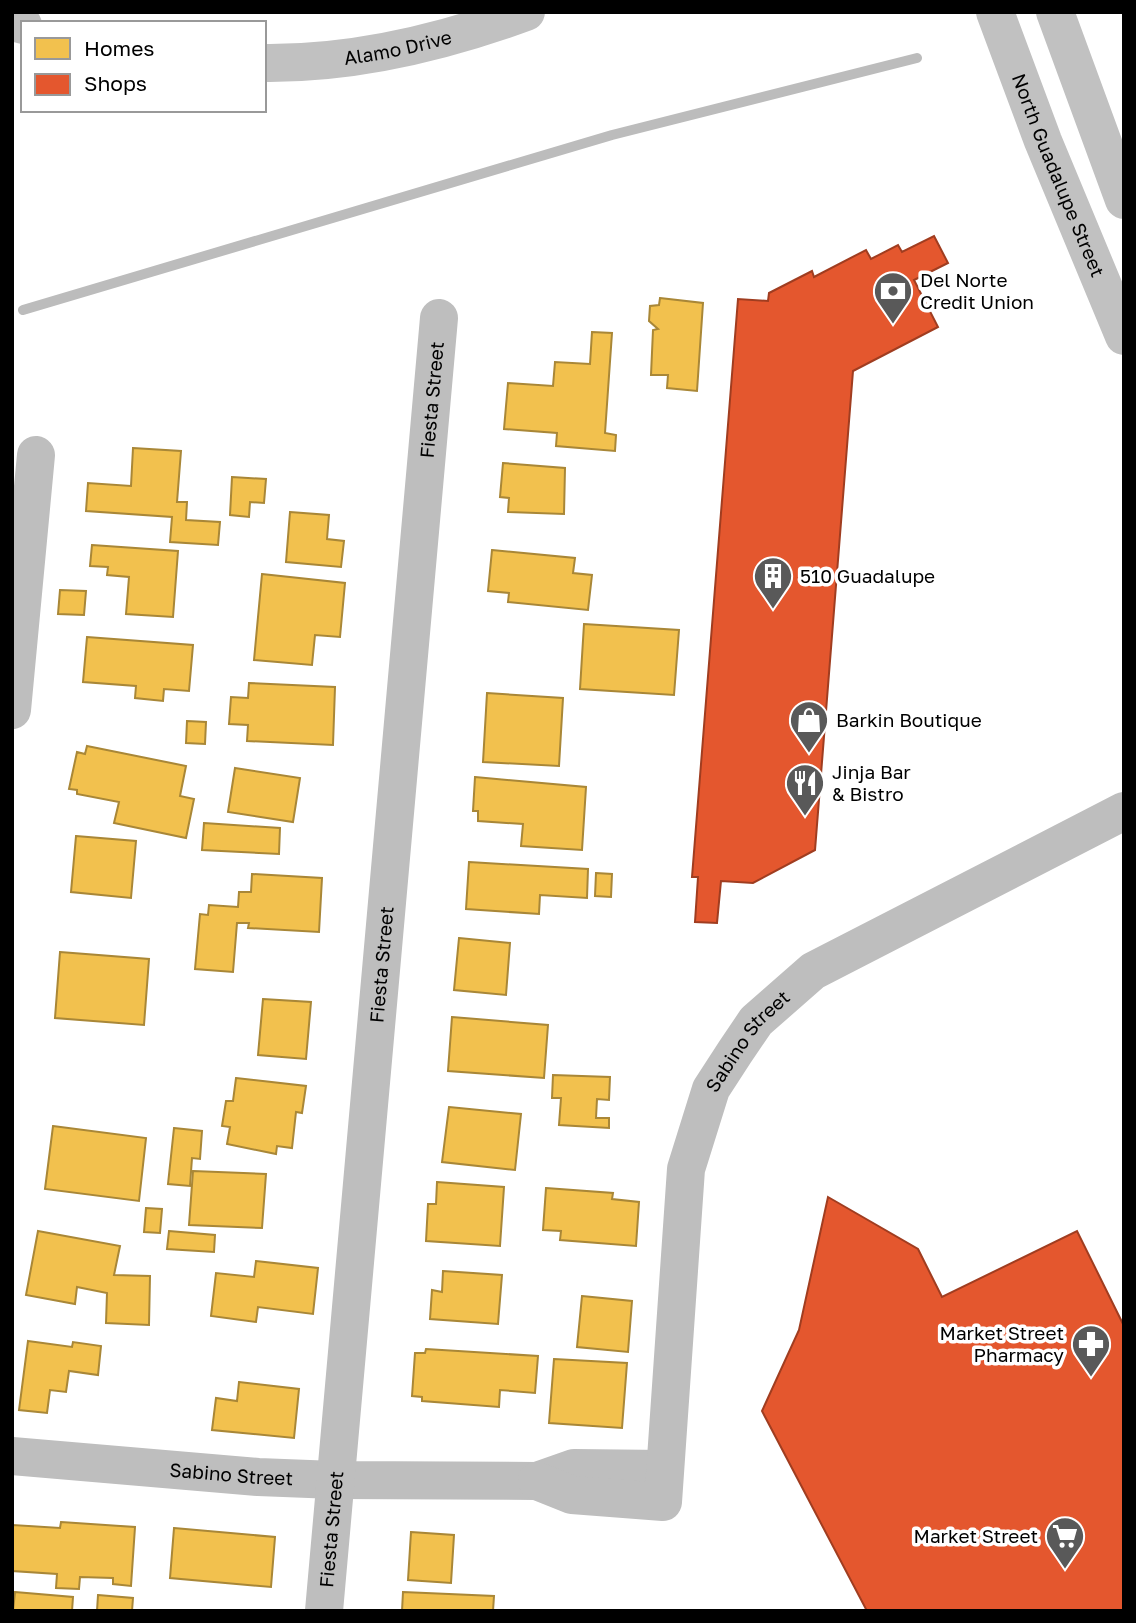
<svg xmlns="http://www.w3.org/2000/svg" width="1136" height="1623" font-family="'Golos Text',sans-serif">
  <rect width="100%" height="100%" fill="#fff"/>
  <g fill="#f2c14e" stroke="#a98737" stroke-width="2">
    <path d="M 660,298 L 703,303 L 697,391 L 667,388 L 668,375 L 651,375 L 653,330 L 658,329 L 649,321 L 650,306 L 659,305 Z"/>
    <path d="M 592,332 L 612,333 L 605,433 L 616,435 L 615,451 L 556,446 L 557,433 L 504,429 L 508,383 L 553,386 L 555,362 L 590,364 Z"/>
    <path d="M 133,448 L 181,451 L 177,502 L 187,502 L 186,520 L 220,522 L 218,545 L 170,542 L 172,517 L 86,511 L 88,483 L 131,486 Z"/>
    <path d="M 503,463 L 565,468 L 564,514 L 508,512 L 509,498 L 500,497 Z"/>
    <path d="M 232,477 L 266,479 L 264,503 L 250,502 L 249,517 L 230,515 Z"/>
    <path d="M 290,512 L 329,515 L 327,539 L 344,541 L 341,567 L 286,562 Z"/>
    <path d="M 92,545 L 178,551 L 173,617 L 126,614 L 129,577 L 107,575 L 108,567 L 90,566 Z"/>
    <path d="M 492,550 L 575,558 L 573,573 L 592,575 L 588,610 L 508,602 L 509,593 L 488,591 Z"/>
    <path d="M 262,574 L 345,583 L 340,637 L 315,635 L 312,665 L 254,660 Z"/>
    <path d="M 60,590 L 86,591 L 84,615 L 58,614 Z"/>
    <path d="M 584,624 L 679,630 L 674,695 L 580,689 Z"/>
    <path d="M 87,637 L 193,645 L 189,691 L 164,689 L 163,701 L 135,698 L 136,686 L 83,682 Z"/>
    <path d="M 249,683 L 335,687 L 333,745 L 247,741 L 248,725 L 229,724 L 231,697 L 248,698 Z"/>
    <path d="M 487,693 L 563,698 L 559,766 L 483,762 Z"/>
    <path d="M 187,721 L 206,722 L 205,744 L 186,743 Z"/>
    <path d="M 87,746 L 186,766 L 180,796 L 194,799 L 186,838 L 114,823 L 119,802 L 77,794 L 77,790 L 69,789 L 77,752 L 85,754 Z"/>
    <path d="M 235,768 L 300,778 L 293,822 L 228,812 Z"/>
    <path d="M 475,777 L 586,787 L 582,850 L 521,846 L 523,824 L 478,821 L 478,811 L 473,811 Z"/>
    <path d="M 204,823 L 280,828 L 279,854 L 202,850 Z"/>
    <path d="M 76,836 L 136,841 L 131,898 L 71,892 Z"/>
    <path d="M 469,862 L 588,869 L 587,898 L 540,895 L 539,914 L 466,909 Z"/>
    <path d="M 596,873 L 612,874 L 611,897 L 595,896 Z"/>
    <path d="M 252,874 L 322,878 L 319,932 L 248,928 L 249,923 L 237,923 L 233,972 L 195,969 L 200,914 L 208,915 L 209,905 L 238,907 L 239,892 L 251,892 Z"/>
    <path d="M 459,938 L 510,943 L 506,995 L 454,990 Z"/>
    <path d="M 60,952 L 149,959 L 144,1025 L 55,1018 Z"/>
    <path d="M 263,999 L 311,1002 L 306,1059 L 258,1055 Z"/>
    <path d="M 452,1017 L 548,1025 L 544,1078 L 448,1071 Z"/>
    <path d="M 553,1075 L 610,1077 L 609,1100 L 597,1099 L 596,1118 L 609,1118 L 609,1128 L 559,1125 L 561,1098 L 552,1098 Z"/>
    <path d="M 236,1078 L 306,1086 L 302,1113 L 296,1112 L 292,1148 L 277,1146 L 276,1154 L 227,1144 L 230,1127 L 222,1126 L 226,1101 L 233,1101 Z"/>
    <path d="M 449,1107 L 521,1114 L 515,1170 L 442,1162 Z"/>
    <path d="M 53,1126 L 146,1138 L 139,1201 L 45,1189 Z"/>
    <path d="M 174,1128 L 202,1131 L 200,1159 L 192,1158 L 190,1186 L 168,1184 Z"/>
    <path d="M 193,1171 L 266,1174 L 262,1228 L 189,1225 Z"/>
    <path d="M 437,1182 L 504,1187 L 500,1246 L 426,1241 L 428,1204 L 436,1204 Z"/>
    <path d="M 546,1188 L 613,1193 L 612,1199 L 639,1202 L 636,1246 L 560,1240 L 561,1231 L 543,1230 Z"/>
    <path d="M 146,1208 L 162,1209 L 160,1233 L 144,1232 Z"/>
    <path d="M 38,1231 L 120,1246 L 114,1275 L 150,1276 L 149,1325 L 106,1323 L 107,1293 L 77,1287 L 75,1304 L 26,1295 Z"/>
    <path d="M 169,1231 L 215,1235 L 214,1252 L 167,1249 Z"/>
    <path d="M 256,1261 L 318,1268 L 313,1314 L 258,1307 L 256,1322 L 211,1316 L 216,1273 L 254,1277 Z"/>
    <path d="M 443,1271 L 502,1275 L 498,1324 L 430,1319 L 432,1290 L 442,1292 Z"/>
    <path d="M 582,1296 L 632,1301 L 628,1352 L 577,1347 Z"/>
    <path d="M 28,1341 L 72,1347 L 73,1342 L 101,1346 L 98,1375 L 69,1371 L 66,1392 L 50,1390 L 47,1413 L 19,1410 Z"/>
    <path d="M 426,1349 L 538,1356 L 535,1393 L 500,1390 L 499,1407 L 422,1401 L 422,1397 L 412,1396 L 415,1353 L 425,1353 Z"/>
    <path d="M 554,1359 L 627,1363 L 622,1428 L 549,1423 Z"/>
    <path d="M 239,1382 L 299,1389 L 294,1438 L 212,1430 L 216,1398 L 237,1401 Z"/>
    <path d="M 61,1522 L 135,1527 L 131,1586 L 113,1584 L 113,1578 L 80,1577 L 79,1589 L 56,1588 L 57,1574 L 12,1571 L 13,1525 L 60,1528 Z"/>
    <path d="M 174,1528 L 275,1537 L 271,1587 L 170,1578 Z"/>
    <path d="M 411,1532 L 454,1535 L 451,1583 L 408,1580 Z"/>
    <path d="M 15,1592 L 73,1597 L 72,1611 L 13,1611 Z"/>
    <path d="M 403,1592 L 494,1596 L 493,1611 L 402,1611 Z"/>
    <path d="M 98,1595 L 133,1598 L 132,1611 L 97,1611 Z"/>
  </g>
  <g fill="#e4572e" stroke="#a03d20" stroke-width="2">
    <path d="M 934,236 L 948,263 L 914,280 L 938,327 L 853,371 L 815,850 L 753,883 L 721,881 L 717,923 L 695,922 L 698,877 L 692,877 L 738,299 L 768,301 L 769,293 L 812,271 L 814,277 L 866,250 L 871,259 L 898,245 L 902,252 Z"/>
    <path d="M 828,1197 L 918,1249 L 942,1297 L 1077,1231 L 1124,1326 L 1124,1611 L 867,1611 L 762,1411 L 799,1330 Z"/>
  </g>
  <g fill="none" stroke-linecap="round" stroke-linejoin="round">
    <path stroke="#bcbcbc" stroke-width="10" d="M 23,310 L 612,135 L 917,58"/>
    <g stroke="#bebebe" stroke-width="38">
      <path d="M 12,710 L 36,455"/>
      <path id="s1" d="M 12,1456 L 258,1477 L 335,1480 L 537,1481 L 574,1468 L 665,1469"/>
      <path id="s2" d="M 537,1481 L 572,1495 L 663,1502 L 686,1169 L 711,1089 L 735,1052 L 756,1021 L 813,971 L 1124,811"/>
      <path id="s3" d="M 324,1611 L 439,318"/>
    </g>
    <g stroke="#c1c1c1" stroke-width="38">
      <path id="s4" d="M 995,12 L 1043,141 L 1124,336"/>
      <path d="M 1055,12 L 1124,200"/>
      <path d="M 12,22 L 23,25"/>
      <path id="s5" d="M 264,63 C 352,64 444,42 526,12"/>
    </g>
  </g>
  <defs>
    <g id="bank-pin" transform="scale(2.0125)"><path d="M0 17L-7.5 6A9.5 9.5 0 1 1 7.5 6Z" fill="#595959" stroke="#fff"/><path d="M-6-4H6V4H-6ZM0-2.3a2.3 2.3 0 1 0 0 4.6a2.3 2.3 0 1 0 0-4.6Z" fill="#fff"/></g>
    <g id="building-pin" transform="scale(2.0125)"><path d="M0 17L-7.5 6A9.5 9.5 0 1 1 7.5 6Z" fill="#595959" stroke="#fff"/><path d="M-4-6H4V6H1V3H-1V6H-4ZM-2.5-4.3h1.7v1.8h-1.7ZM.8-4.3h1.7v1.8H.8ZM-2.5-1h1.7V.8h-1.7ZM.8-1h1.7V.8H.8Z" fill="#fff"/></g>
    <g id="shop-pin" transform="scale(2.0125)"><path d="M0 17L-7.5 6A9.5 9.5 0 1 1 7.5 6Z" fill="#595959" stroke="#fff"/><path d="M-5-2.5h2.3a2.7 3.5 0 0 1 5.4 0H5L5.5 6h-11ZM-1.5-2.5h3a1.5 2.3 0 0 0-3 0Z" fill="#fff"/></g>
    <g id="restaurant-pin" transform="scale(2.0125)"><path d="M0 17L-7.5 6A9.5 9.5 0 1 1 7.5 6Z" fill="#595959" stroke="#fff"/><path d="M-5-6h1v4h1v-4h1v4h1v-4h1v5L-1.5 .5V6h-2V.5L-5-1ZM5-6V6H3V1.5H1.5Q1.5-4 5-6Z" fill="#fff"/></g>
    <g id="pharmacy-pin" transform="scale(2.0125)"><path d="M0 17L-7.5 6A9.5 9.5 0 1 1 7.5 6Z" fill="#595959" stroke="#fff"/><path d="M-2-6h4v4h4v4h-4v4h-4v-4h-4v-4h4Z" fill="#fff"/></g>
    <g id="supermarket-pin" transform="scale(2.0125)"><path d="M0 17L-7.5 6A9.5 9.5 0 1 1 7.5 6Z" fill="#595959" stroke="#fff"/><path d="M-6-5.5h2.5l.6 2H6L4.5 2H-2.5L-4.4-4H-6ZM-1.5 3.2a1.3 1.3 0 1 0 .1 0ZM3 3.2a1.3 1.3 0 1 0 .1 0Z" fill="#fff"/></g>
  </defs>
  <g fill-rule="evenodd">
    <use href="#bank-pin" x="893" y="291"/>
    <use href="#building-pin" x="773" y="576"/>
    <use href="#shop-pin" x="809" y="720"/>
    <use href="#restaurant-pin" x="805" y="783"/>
    <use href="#pharmacy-pin" x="1091" y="1344"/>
    <use href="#supermarket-pin" x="1065" y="1536"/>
  </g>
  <g text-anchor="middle" stroke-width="7" stroke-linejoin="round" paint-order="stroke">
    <g font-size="19" fill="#000" stroke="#fff">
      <text dy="7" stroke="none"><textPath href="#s5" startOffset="135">Alamo Drive</textPath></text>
      <text dy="7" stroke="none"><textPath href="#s4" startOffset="175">North Guadalupe Street</textPath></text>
      <text dy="7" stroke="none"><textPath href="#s3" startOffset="1216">Fiesta Street</textPath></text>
      <text dy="7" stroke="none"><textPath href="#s3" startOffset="649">Fiesta Street</textPath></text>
      <text dy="7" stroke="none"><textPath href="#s2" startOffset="607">Sabino Street</textPath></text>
      <text dy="7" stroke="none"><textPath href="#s1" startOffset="220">Sabino Street</textPath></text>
      <text dy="7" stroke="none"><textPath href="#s3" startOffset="82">Fiesta Street</textPath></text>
    </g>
    <g font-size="19" fill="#000" stroke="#fff" text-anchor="start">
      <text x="920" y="287">Del Norte<tspan x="920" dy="22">Credit Union</tspan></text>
      <text x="800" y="583">510 Guadalupe</text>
      <text x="836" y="727">Barkin Boutique</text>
      <text x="832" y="779">Jinja Bar<tspan x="832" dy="22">&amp; Bistro</tspan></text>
      <text x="1064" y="1340" text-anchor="end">Market Street<tspan x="1064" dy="22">Pharmacy</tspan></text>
      <text x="1038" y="1543" text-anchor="end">Market Street</text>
    </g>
  </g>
  <rect width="1136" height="1623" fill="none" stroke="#000000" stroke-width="28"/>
  <rect x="21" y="21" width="245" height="91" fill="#ffffff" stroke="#999999" stroke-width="2"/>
  <rect x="35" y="38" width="35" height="21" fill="#f2c14e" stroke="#999999" stroke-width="2"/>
  <text x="84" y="56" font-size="21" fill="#000000">Homes</text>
  <rect x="35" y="74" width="35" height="21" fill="#e4572e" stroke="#999999" stroke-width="2"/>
  <text x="84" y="91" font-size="21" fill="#000000">Shops</text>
</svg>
